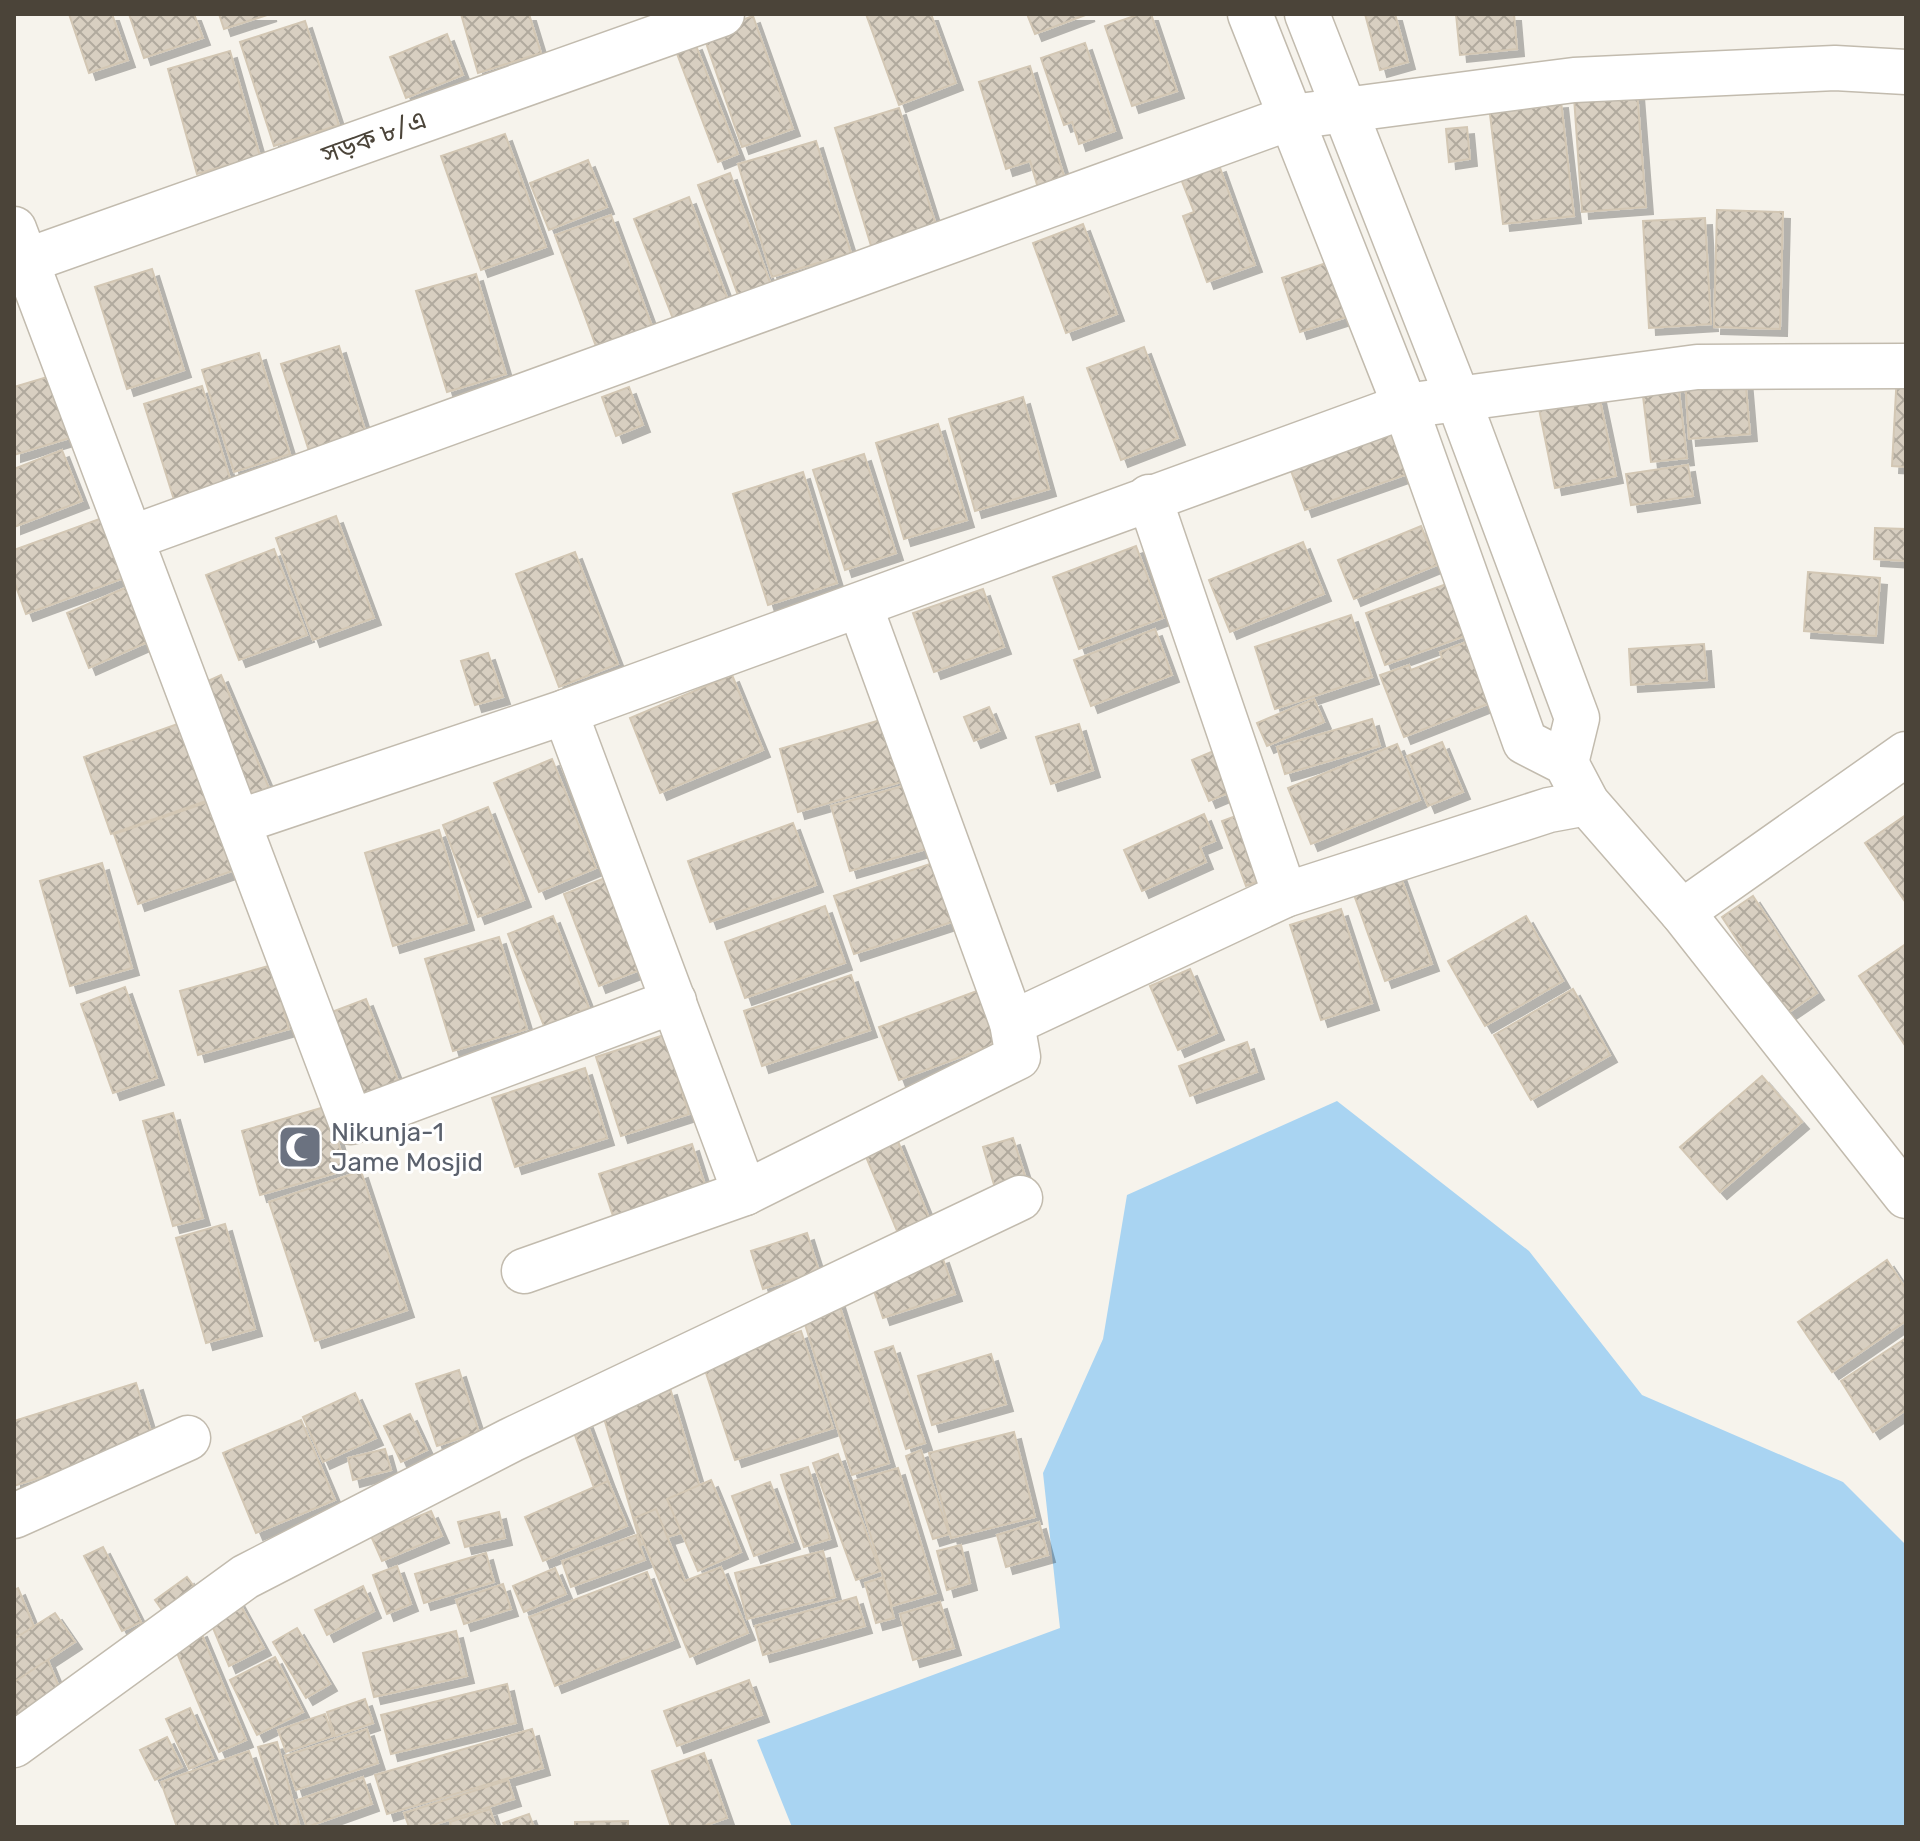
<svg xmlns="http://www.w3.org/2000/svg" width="1920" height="1841" font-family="Rubik,'Noto Sans Bengali',sans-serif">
  <defs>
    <pattern id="building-cross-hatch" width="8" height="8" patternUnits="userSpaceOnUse" patternTransform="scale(2)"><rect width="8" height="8" fill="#d8cfc1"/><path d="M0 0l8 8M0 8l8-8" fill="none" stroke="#b1aa9e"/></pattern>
    <filter id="shadow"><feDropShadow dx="7" dy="7" stdDeviation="0" flood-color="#0004"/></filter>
  </defs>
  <rect width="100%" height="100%" fill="#f6f3ec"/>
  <path fill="#a9d4f2" d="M 1337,1101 L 1529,1251 L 1642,1395 L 1843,1482 L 1906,1545 L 1906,1827 L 792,1827 L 757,1740 L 1060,1628 L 1043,1473 L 1103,1339 L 1127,1195 Z"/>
  <g fill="url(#building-cross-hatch)" stroke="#d3c7b4" stroke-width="2" filter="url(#shadow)">
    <path d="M 69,14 L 112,14 L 128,60 L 89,73 Z"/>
    <path d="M 129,14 L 194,14 L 203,38 L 144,58 Z"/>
    <path d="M 219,14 L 270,14 L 224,29 Z"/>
    <path d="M 461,14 L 529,14 L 541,53 L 478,73 Z"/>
    <path d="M 866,14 L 931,14 L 956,83 L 899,105 Z"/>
    <path d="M 1027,14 L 1088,14 L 1035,34 Z"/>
    <path d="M 1140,14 L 1151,14 L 1177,91 L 1132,106 L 1105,26 Z"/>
    <path d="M 1365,14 L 1395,14 L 1408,62 L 1380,70 Z"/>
    <path d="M 1456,14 L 1514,14 L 1517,49 L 1460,55 Z"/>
    <path d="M 753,16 L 793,129 L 742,147 L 703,34 Z"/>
    <path d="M 305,21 L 339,125 L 274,146 L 240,42 Z"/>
    <path d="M 447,34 L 463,75 L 406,98 L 390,57 Z"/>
    <path d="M 695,43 L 738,154 L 718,162 L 676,51 Z"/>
    <path d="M 1085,43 L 1115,131 L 1079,144 L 1072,122 L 1064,125 L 1041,58 Z"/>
    <path d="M 230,51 L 260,156 L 197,174 L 168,69 Z"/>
    <path d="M 1030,66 L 1065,179 L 1038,188 L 1030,161 L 1006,169 L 979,82 Z"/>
    <path d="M 1636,78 L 1646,207 L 1582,212 L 1573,83 Z"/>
    <path d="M 1561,101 L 1574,216 L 1503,224 L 1489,106 Z"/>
    <path d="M 899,108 L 937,228 L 872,249 L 835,128 Z"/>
    <path d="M 1467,127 L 1470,159 L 1449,162 L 1446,129 Z"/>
    <path d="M 505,134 L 546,247 L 481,270 L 441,156 Z"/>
    <path d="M 816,141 L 851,253 L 772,277 L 738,164 Z"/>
    <path d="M 588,160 L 607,207 L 549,230 L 530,183 Z"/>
    <path d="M 1219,165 L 1255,265 L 1207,282 L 1183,216 L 1194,212 L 1181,179 Z"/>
    <path d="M 730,173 L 771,285 L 739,298 L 698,185 Z"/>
    <path d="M 689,197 L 731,308 L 677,329 L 634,219 Z"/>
    <path d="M 1717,210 L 1783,212 L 1780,329 L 1714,327 Z"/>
    <path d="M 611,215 L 653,329 L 597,349 L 555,235 Z"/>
    <path d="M 1705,218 L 1711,324 L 1649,328 L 1643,221 Z"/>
    <path d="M 1083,224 L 1117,314 L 1066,333 L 1033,243 Z"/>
    <path d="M 1341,258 L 1359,313 L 1300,332 L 1282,278 Z"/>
    <path d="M 152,269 L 184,370 L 127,389 L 95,287 Z"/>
    <path d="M 476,274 L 506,374 L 447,392 L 416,291 Z"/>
    <path d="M 339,346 L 366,433 L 309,451 L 281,364 Z"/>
    <path d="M 1144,347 L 1178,438 L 1121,460 L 1087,368 Z"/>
    <path d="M 259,353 L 290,454 L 234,472 L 202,370 Z"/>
    <path d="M 1897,373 L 1906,374 L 1906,467 L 1892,466 Z"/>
    <path d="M 54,375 L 73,437 L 14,455 L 14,387 Z"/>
    <path d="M 1745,375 L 1750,434 L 1689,439 L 1685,379 Z"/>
    <path d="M 1678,383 L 1687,458 L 1651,462 L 1642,388 Z"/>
    <path d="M 202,386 L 233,488 L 176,506 L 144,404 Z"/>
    <path d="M 1597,386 L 1616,476 L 1555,488 L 1537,399 Z"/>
    <path d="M 629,387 L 643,425 L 616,436 L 602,397 Z"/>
    <path d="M 1023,397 L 1049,489 L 975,511 L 949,419 Z"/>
    <path d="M 938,424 L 967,520 L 904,539 L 876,443 Z"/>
    <path d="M 1393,429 L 1408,474 L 1305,510 L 1289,465 Z"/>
    <path d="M 62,450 L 82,501 L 14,527 L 14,469 Z"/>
    <path d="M 864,454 L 896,553 L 845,570 L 813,470 Z"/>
    <path d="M 1688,465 L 1693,496 L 1631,505 L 1626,474 Z"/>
    <path d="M 803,472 L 837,583 L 768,605 L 733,494 Z"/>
    <path d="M 336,516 L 374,618 L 313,640 L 276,538 Z"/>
    <path d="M 105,517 L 127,577 L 26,614 L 14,581 L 14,550 Z"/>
    <path d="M 1421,526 L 1437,565 L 1354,599 L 1338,560 Z"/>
    <path d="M 1875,528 L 1906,529 L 1906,561 L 1874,559 Z"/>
    <path d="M 1303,542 L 1324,594 L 1230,632 L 1209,580 Z"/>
    <path d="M 1136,546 L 1163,618 L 1079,649 L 1053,577 Z"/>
    <path d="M 274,549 L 307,635 L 239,660 L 206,575 Z"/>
    <path d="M 575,552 L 618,664 L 559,687 L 516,574 Z"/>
    <path d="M 1808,572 L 1880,578 L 1876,636 L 1804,631 Z"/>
    <path d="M 1463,578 L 1482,630 L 1385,665 L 1366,613 Z"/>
    <path d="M 127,587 L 150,641 L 89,668 L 67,613 Z"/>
    <path d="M 983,589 L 1004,647 L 934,672 L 913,613 Z"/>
    <path d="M 1351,615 L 1372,677 L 1275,709 L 1255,647 Z"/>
    <path d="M 1155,629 L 1172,675 L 1091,706 L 1074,660 Z"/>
    <path d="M 1474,639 L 1498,700 L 1404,737 L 1380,675 L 1409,665 L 1411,670 L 1442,658 L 1440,652 Z"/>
    <path d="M 1704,644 L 1707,680 L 1631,685 L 1629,649 Z"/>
    <path d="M 488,653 L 503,697 L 475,705 L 461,661 Z"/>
    <path d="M 221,675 L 269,788 L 237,802 L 190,689 Z"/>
    <path d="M 732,675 L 763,750 L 660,793 L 630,718 Z"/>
    <path d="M 1314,699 L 1324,722 L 1267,746 L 1257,723 Z"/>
    <path d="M 989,707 L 999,731 L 974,741 L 964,717 Z"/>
    <path d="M 898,715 L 915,778 L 798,812 L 780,749 Z"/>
    <path d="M 1372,719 L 1380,746 L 1285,774 L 1277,747 Z"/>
    <path d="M 186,721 L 212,799 L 111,834 L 84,757 Z"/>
    <path d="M 1079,724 L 1093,770 L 1051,784 L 1036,737 Z"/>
    <path d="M 1442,742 L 1463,792 L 1428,806 L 1407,756 Z"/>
    <path d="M 1397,744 L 1420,800 L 1311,844 L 1288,788 Z"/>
    <path d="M 1216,750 L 1233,791 L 1209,801 L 1192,760 Z"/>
    <path d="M 552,759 L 596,868 L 539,892 L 494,783 Z"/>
    <path d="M 914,783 L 933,847 L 850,871 L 831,806 Z"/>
    <path d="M 214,800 L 238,869 L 138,904 L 114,834 Z"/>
    <path d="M 488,807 L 524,900 L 478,917 L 443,825 Z"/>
    <path d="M 1244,813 L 1269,877 L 1246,886 L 1222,821 Z"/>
    <path d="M 1204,814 L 1215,841 L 1200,847 L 1206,862 L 1142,891 L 1124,850 Z"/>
    <path d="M 1906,815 L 1906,903 L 1865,843 Z"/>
    <path d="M 793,823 L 816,885 L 710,922 L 688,861 Z"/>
    <path d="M 439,830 L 467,923 L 393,946 L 365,853 Z"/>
    <path d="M 942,860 L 961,919 L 854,954 L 834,896 Z"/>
    <path d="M 1395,861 L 1432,964 L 1385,981 L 1348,878 Z"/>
    <path d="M 102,863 L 132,968 L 70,986 L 40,881 Z"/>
    <path d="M 610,876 L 645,968 L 599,986 L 564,894 Z"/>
    <path d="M 1753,896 L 1817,993 L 1786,1014 L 1722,917 Z"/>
    <path d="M 825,906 L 845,963 L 745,998 L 725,942 Z"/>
    <path d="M 1341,909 L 1372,1003 L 1321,1020 L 1290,925 Z"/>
    <path d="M 553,916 L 589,1008 L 544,1026 L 508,934 Z"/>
    <path d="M 1526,916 L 1563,981 L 1485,1026 L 1448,961 Z"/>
    <path d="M 499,937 L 527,1029 L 453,1051 L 425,959 Z"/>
    <path d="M 1906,944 L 1906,1047 L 1859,976 Z"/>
    <path d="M 272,965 L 289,1029 L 198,1055 L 180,991 Z"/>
    <path d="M 1190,969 L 1217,1033 L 1178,1050 L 1150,986 Z"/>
    <path d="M 851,975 L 870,1030 L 762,1066 L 744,1011 Z"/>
    <path d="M 125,987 L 157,1078 L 113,1093 L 81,1004 Z"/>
    <path d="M 985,988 L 1004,1041 L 899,1080 L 879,1027 Z"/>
    <path d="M 1573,989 L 1610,1055 L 1531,1100 L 1494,1035 Z"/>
    <path d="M 366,999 L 402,1091 L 357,1108 L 321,1016 Z"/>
    <path d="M 664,1035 L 689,1114 L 621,1136 L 596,1057 Z"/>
    <path d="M 1247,1042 L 1257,1072 L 1190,1096 L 1179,1066 Z"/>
    <path d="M 585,1068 L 607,1138 L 515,1167 L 492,1098 Z"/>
    <path d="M 1762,1076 L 1802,1122 L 1720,1192 L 1680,1147 Z"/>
    <path d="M 328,1106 L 346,1170 L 260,1195 L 242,1131 Z"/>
    <path d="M 173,1113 L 203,1218 L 173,1226 L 143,1121 Z"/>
    <path d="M 1013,1138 L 1028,1185 L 997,1195 L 983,1147 Z"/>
    <path d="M 897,1139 L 932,1225 L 900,1238 L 864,1152 Z"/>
    <path d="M 692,1144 L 714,1213 L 622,1243 L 599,1174 Z"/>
    <path d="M 361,1171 L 407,1310 L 315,1341 L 269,1202 Z"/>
    <path d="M 225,1224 L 255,1329 L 206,1343 L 176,1238 Z"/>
    <path d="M 807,1233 L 819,1271 L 763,1289 L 751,1251 Z"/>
    <path d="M 942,1256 L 955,1294 L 883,1318 L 870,1279 Z"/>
    <path d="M 1887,1260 L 1906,1289 L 1906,1321 L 1832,1372 L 1798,1322 Z"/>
    <path d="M 836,1294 L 889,1463 L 852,1475 L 799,1305 Z"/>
    <path d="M 801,1331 L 833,1428 L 735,1460 L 703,1364 Z"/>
    <path d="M 1906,1338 L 1906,1410 L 1873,1432 L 1841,1381 Z"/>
    <path d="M 893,1346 L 925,1443 L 906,1449 L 875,1352 Z"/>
    <path d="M 991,1354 L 1006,1404 L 932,1425 L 918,1376 Z"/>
    <path d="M 459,1370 L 479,1432 L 437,1446 L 416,1384 Z"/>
    <path d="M 136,1383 L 154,1441 L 14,1486 L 14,1421 Z"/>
    <path d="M 670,1388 L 711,1524 L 641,1545 L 601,1408 Z"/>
    <path d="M 355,1393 L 376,1438 L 323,1462 L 303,1417 Z"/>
    <path d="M 410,1414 L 427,1450 L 401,1462 L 384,1426 Z"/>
    <path d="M 301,1420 L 335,1500 L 256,1533 L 223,1453 Z"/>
    <path d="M 586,1421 L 616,1502 L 601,1507 L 572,1427 Z"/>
    <path d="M 1014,1432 L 1035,1517 L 951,1538 L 929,1453 Z"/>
    <path d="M 385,1449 L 391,1470 L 353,1480 L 348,1458 Z"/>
    <path d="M 921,1450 L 949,1534 L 933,1539 L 906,1456 Z"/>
    <path d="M 838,1454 L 880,1571 L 856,1580 L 813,1463 Z"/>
    <path d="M 808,1467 L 830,1539 L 804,1547 L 781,1475 Z"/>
    <path d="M 898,1468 L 936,1593 L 892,1606 L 854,1481 Z"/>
    <path d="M 711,1480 L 741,1552 L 698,1571 L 667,1499 Z"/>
    <path d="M 608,1481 L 627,1526 L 543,1561 L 525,1517 Z"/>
    <path d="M 770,1482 L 793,1542 L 754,1556 L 732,1496 Z"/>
    <path d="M 656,1509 L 685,1581 L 721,1567 L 748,1633 L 690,1657 L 634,1518 Z"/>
    <path d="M 431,1511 L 442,1536 L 382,1561 L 371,1536 Z"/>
    <path d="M 499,1512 L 505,1538 L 465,1547 L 458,1522 Z"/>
    <path d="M 1039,1522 L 1048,1555 L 1006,1567 L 997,1535 Z"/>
    <path d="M 636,1535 L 645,1560 L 571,1587 L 562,1561 Z"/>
    <path d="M 961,1545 L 970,1583 L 947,1590 L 937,1551 Z"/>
    <path d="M 103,1547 L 141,1622 L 122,1631 L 84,1556 Z"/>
    <path d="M 823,1551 L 835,1597 L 747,1619 L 735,1573 Z"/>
    <path d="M 486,1553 L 494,1582 L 424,1603 L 415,1574 Z"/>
    <path d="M 397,1566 L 411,1604 L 387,1614 L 373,1575 Z"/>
    <path d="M 555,1568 L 566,1594 L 524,1612 L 513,1586 Z"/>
    <path d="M 647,1572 L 673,1640 L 555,1686 L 529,1617 Z"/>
    <path d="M 187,1577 L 202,1597 L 170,1621 L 155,1600 Z"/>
    <path d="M 883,1577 L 894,1618 L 876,1623 L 865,1583 Z"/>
    <path d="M 503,1584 L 511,1609 L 464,1624 L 456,1600 Z"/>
    <path d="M 363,1586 L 374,1611 L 327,1635 L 315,1610 Z"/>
    <path d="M 18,1588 L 64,1699 L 14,1720 L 14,1590 Z"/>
    <path d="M 235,1595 L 264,1648 L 229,1666 L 208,1616 Z"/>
    <path d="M 856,1597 L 865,1626 L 763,1655 L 755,1626 Z"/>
    <path d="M 940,1602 L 954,1648 L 913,1660 L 900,1614 Z"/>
    <path d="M 55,1613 L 75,1642 L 14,1682 L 14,1639 Z"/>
    <path d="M 297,1628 L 330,1684 L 306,1698 L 273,1642 Z"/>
    <path d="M 200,1630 L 246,1740 L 219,1752 L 172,1641 Z"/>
    <path d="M 456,1631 L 467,1676 L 374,1697 L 363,1653 Z"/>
    <path d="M 275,1657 L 303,1712 L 257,1735 L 230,1680 Z"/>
    <path d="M 749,1680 L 762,1715 L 677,1746 L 664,1711 Z"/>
    <path d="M 507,1684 L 516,1723 L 391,1754 L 381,1715 Z"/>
    <path d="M 365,1699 L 373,1723 L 335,1736 L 327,1712 Z"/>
    <path d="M 190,1708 L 213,1758 L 189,1769 L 166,1719 Z"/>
    <path d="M 325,1714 L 333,1736 L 286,1752 L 278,1730 Z"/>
    <path d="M 367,1729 L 378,1763 L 296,1790 L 285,1756 Z"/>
    <path d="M 532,1729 L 543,1768 L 387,1814 L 375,1775 Z"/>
    <path d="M 167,1737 L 182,1767 L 155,1780 L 140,1750 Z"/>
    <path d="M 277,1742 L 299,1824 L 288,1827 L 281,1827 L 258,1747 Z"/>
    <path d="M 249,1751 L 276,1827 L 177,1827 L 161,1782 Z"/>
    <path d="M 704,1753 L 727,1818 L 701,1827 L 671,1827 L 652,1771 Z"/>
    <path d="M 363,1777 L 372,1804 L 307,1827 L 297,1800 Z"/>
    <path d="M 508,1780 L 514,1799 L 427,1827 L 409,1827 L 404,1813 Z"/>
    <path d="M 490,1809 L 496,1827 L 451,1827 L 450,1822 Z"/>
    <path d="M 529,1814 L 534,1827 L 505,1827 L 503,1823 Z"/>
    <path d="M 628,1821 L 628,1827 L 575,1827 L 575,1822 Z"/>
  </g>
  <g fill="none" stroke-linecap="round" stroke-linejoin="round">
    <g stroke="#c2bbae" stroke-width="47">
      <g id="minor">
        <path d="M 1250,14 L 1405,406 L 1525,742 L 1566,763 L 1587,803 L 1682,912 L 1906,1196"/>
        <path d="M 1307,14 L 1458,399 L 1577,718 L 1566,763"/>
        <path d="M 14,229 L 351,1122 L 674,1001"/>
        <path d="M 26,261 L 722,14"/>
        <path d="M 1149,497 L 1285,895"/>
        <path d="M 131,538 L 1292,117 L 1574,80 L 1835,68 L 1906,72"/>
        <path d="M 860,606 L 1012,1023"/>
        <path d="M 565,712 L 745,1193"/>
        <path d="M 238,822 L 565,712 L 1405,406 L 1697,367 L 1906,366"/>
        <path d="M 1682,912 L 1906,754"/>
        <path d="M 524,1271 L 745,1193 L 1018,1057 L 1012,1023 L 1285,895 L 1549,810 L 1587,803"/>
        <path d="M 14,1516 L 188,1438"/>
        <path d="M 14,1745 L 245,1577 L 511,1440 L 1020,1198"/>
      </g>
    </g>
    <use href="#minor" stroke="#fff" stroke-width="44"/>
  </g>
  <defs>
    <g id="mosque-square" transform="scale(2.3)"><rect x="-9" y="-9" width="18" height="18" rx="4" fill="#6b7280" stroke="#fff"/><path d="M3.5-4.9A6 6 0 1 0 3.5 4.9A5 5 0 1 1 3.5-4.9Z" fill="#fff"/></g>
  </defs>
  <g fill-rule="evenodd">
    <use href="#mosque-square" x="300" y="1147"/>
  </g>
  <g text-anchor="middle" stroke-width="6" stroke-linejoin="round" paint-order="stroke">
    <g font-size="26" fill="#4b4439" stroke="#fff">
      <text transform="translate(374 137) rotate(-20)" y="9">সড়ক ৮/এ</text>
    </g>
    <g font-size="26" fill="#5b616d" stroke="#fff" text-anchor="start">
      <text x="331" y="1141">Nikunja-1<tspan x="331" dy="30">Jame Mosjid</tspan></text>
    </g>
  </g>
  <rect width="1920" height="1841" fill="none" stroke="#4b4439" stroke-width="32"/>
</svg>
